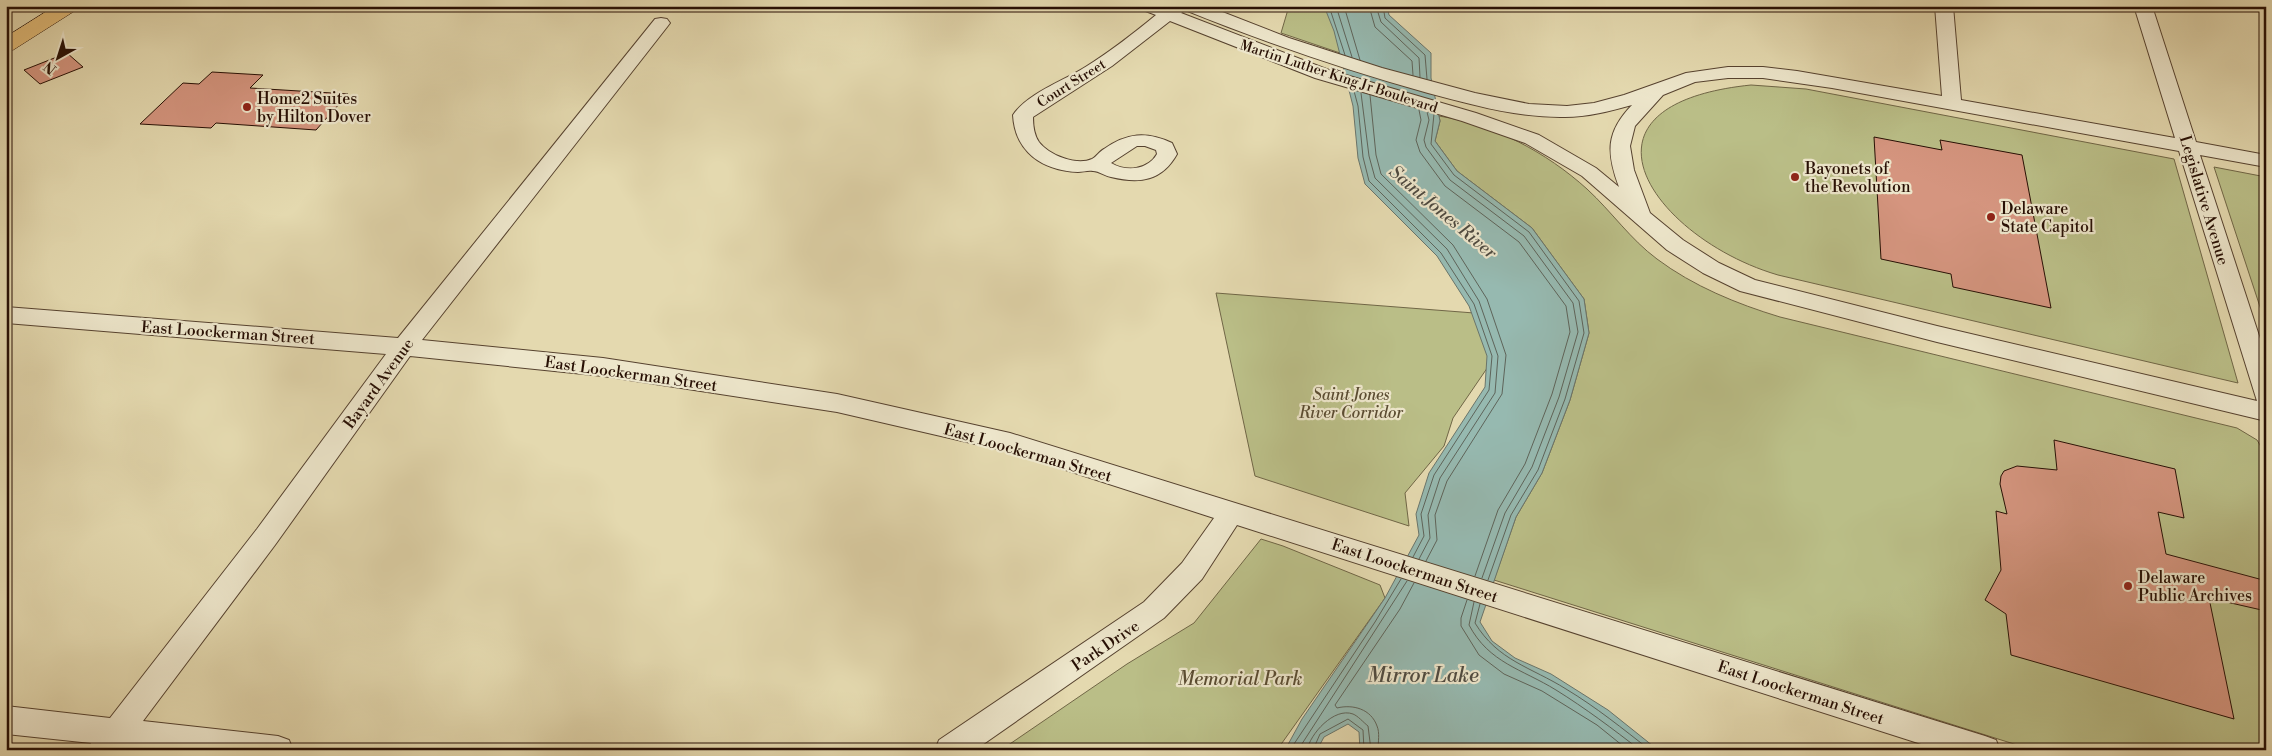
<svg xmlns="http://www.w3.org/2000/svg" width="2272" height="756" font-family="'Libre Bodoni',serif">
  <rect width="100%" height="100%" fill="#e4d9af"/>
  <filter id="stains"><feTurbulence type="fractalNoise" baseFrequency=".004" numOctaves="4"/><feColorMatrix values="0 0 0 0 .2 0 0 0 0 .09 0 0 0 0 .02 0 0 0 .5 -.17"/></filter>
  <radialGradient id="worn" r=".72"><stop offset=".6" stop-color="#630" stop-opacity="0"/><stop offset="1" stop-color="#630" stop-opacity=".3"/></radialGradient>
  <g fill="#babe87" stroke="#706646">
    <path d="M 1289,6 L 1349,6 L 1346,55 L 1281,33 Z"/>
    <path d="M 1751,85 L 1806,89 L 2174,159 L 2238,383 L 1778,275 C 1655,239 1557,105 1751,85 Z"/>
    <path d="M 1439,116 C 1495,125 1546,152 1587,189 C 1612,212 1630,239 1657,259 C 1693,286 1737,304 1780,317 L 2237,428 L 2257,440 L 2266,455 L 2266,750 L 2033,750 L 1494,580 L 1516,517 L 1542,473 L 1570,400 L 1589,333 L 1584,299 L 1532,228 L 1457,171 L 1435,141 L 1440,121 Z"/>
    <path d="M 2214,167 L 2266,177 L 2266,325 Z"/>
    <path d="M 1216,293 L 1487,314 L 1492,361 L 1453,418 L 1444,446 L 1405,493 L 1409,526 L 1255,476 Z"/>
    <path d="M 1261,539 L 1283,546 L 1380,585 L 1385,598 L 1277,750 L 1001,750 L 1127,664 L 1194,623 Z"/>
  </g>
  <path fill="#96b9b0" stroke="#6a756b" d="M 1324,6 L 1387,6 L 1389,15 L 1431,53 L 1431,78 L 1440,121 L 1435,141 L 1457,171 L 1532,228 L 1584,299 L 1589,333 L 1570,400 L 1542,473 L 1516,517 L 1480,622 L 1492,641 L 1515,658 L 1551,674 L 1608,710 L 1658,750 L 1360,750 L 1359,732 L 1348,724 L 1324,737 L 1317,750 L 1285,750 L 1302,719 L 1385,598 L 1419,535 L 1416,514 L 1429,473 L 1485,387 L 1487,356 L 1469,306 L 1437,256 L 1365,184 L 1358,158 L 1353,106 L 1334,31 Z"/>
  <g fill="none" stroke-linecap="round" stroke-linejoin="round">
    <g stroke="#5e645a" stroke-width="1">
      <path d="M 1329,6 L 1345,55"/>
      <path d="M 1336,6 L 1352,57"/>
      <path d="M 1344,6 L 1360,60"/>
      <path d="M 1369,6 L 1375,27 L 1412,61 L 1413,75"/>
      <path d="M 1376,6 L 1381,22 L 1419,58 L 1420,77"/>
      <path d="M 1383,6 L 1385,18 L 1425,55 L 1427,79"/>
      <path d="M 1354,91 L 1358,106 L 1363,157 L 1369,181 L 1441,253 L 1474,304 L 1492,356 L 1489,390 L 1434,475 L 1421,514 L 1424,536 L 1413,557"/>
      <path d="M 1361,93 L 1369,156 L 1375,178 L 1447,249 L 1479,301 L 1498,356 L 1495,393 L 1440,478 L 1428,515 L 1430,538 L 1419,559"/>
      <path d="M 1370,95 L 1376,155 L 1381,174 L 1453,245 L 1487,299 L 1506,355 L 1502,394 L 1447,481 L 1435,515 L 1437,540 L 1426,561"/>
      <path d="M 1419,110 L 1421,120 L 1416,140 L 1420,152 L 1445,186 L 1519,242 L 1566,306 L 1570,332 L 1552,394 L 1525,464 L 1498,510 L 1475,576"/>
      <path d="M 1427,112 L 1429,120 L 1424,140 L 1426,147 L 1450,180 L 1524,236 L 1573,303 L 1578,332 L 1559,397 L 1532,467 L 1505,513 L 1482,578"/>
      <path d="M 1434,114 L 1431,144 L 1454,175 L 1529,232 L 1579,301 L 1584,333 L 1565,399 L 1538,470 L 1511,515 L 1488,580"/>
      <path d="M 1467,600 L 1461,618 L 1461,626 L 1479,655 L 1504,674 L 1542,691 L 1597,725 L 1628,750"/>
      <path d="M 1474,602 L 1469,625 C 1489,663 1522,669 1556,690 C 1585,708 1613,729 1640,750"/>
      <path d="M 1480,604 L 1475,623 C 1498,661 1531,667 1566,689 C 1596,707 1623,729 1650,750"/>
      <path d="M 1290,750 L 1375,622 L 1401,579"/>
      <path d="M 1298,750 L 1407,581"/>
      <path d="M 1307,750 C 1310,734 1334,707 1353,714 C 1358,716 1363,722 1368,726 L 1371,750"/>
      <path d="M 1313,750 L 1320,734 L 1348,719 L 1363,730 L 1364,750"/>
      <path d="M 1378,750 C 1378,742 1380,733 1377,726 C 1371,709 1353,704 1337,708 L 1335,705 L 1400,609 L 1414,583"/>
    </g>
  </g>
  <g fill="#d5957f" stroke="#270f04">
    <path d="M 67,53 L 83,67 L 40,84 L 24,70 Z"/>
    <path d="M 212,72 L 263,75 L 250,88 L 348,94 L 316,130 L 216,123 L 211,128 L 140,124 L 183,83 L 199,84 Z"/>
    <path d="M 1874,137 L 1942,150 L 1940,140 L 2022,155 L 2051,308 L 1953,287 L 1951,274 L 1881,259 Z"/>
    <path d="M 2054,440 L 2175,469 L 2184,518 L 2158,512 L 2166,554 L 2263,580 L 2266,592 L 2266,611 L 2209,598 L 2234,719 L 2011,655 L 2006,614 L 1985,600 L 2001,570 L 1996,511 L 2007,514 L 2000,484 L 2001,476 L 2004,471 L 2017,466 L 2057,470 Z"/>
  </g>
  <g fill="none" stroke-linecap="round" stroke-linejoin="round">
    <g stroke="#56422f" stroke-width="2">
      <g id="minor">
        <path d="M 1141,6 L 1207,6 L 1289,38 L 1382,68 L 1475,93 L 1529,104 L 1567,106 L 1594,103 L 1624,95 L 1686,73 L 1728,67 L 1763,67 L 1797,71 L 1942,96 L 1935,6 L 1953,6 L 1961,100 L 2175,138 L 2134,6 L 2152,6 L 2196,142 L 2266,155 L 2266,167 L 2200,155 L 2266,357 L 2266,421 L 1937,342 L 1740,291 L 1703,273 L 1667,250 L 1582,176 L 1525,143 L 1462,121 L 1315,78 L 1170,21 L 1112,66 L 1033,117 C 1033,125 1034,135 1039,142 C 1049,155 1076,166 1092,159 C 1096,157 1100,151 1104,149 C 1127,133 1146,131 1172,143 L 1177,154 C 1162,181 1140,184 1111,177 C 1105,176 1099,171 1093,171 C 1088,170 1083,172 1078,172 C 1042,170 1015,152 1013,115 C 1029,92 1064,81 1087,66 C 1111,51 1134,33 1156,15 L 1143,10 ZM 1185,10 C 1264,42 1345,70 1428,93 C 1473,105 1519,118 1565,117 C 1588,117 1610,111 1632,105 C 1606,132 1606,152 1619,187 L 1596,168 L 1539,135 L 1476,113 L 1329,70 L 1181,13 ZM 1728,78 L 1763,78 L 1832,88 L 2179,151 L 2257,401 L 1937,326 L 1755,280 L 1719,263 L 1683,240 L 1650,213 L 1634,170 L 1630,146 L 1635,126 L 1663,95 L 1695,82 ZM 1137,146 L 1145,146 L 1156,150 L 1157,154 C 1148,170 1126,172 1111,163 Z"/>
        <path d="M 661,18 L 667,19 L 670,23 L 667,27 L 422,340 L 603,358 L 837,394 L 1010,433 L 1985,736 L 1996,740 L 2000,750 L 1940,750 L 1237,525 L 1202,579 L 1164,618 L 975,750 L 935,750 L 939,740 L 1144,602 L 1182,563 L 1214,518 L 1010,452 L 837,412 L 603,376 L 410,356 L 275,545 L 143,721 L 278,736 L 289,740 L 293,750 L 150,750 L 124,747 L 121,750 L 88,750 L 91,743 L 6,734 L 6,706 L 110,718 L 257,529 L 386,354 L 6,323 L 6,307 L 398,338 L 655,19 Z"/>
      </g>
    </g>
    <g stroke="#270f04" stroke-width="1">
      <path id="highway" d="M 55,6 L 79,6 L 76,10 L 13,50 L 6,52 L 6,37 Z"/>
    </g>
    <use href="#minor" fill="#ede6cb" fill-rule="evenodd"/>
    <use href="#highway" fill="#e2bc78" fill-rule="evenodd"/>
  </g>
  <g fill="#8f2418" stroke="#ede6cb" stroke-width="2">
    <circle cx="247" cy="107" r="5"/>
    <circle cx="1795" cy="177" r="5"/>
    <circle cx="1991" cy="217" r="5"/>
    <circle cx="2128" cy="586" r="5"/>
  </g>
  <g text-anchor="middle" stroke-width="4.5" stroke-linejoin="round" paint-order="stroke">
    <g font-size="14" fill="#270f04" stroke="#ede6cb">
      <text transform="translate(1339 76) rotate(18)" y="5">Martin Luther King Jr Boulevard</text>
      <text transform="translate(1071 83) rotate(-32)" y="5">Court Street</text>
    </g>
    <g font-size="16" fill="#270f04" stroke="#ede6cb" text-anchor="start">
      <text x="257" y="104">Home2 Suites<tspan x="257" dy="18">by Hilton Dover</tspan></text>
      <text x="1805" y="174">Bayonets of<tspan x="1805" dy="18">the Revolution</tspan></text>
      <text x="2001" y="214">Delaware<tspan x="2001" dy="18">State Capitol</tspan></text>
      <text x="2138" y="583">Delaware<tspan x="2138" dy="18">Public Archives</tspan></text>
    </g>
    <g font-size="16" fill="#270f04" stroke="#ede6cb">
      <text transform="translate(2205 200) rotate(73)" y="6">Legislative Avenue</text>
      <text transform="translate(228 332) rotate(4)" y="6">East Loockerman Street</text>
      <text transform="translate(631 373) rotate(8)" y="6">East Loockerman Street</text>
      <text transform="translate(378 383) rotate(-54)" y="6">Bayard Avenue</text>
      <text transform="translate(1028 452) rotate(16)" y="6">East Loockerman Street</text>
      <text transform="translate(1415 570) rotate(18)" y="6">East Loockerman Street</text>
      <text transform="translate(1105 645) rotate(-34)" y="6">Park Drive</text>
      <text transform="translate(1801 692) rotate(18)" y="6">East Loockerman Street</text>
    </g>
    <g font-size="16" font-style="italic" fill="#5a4c32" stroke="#ede6cb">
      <text x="1351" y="400">Saint Jones<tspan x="1351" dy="18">River Corridor</tspan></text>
    </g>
    <g font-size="18" font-style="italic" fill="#4e4a40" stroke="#ede6cb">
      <text transform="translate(1443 212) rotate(40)" y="6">Saint Jones River</text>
    </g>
    <g font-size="19" font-style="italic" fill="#5a4c32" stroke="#ede6cb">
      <text x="1240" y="685">Memorial Park</text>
    </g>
    <g font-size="21" font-style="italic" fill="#4e4a40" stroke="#ede6cb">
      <text x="1423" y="682">Mirror Lake</text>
    </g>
  </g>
  <rect width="2272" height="756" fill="none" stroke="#e4d9af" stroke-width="25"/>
  <rect x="8" y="8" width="2257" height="741" fill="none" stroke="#270f04" stroke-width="2.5"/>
  <rect x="12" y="12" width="2247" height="731" fill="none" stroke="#270f04"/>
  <g transform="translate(58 58) rotate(219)" stroke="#ede6cb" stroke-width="4" paint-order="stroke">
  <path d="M0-4L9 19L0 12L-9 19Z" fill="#270f04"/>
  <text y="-8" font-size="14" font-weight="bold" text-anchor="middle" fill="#270f04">N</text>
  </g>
  <rect width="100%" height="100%" filter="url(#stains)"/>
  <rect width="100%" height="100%" fill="url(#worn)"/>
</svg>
